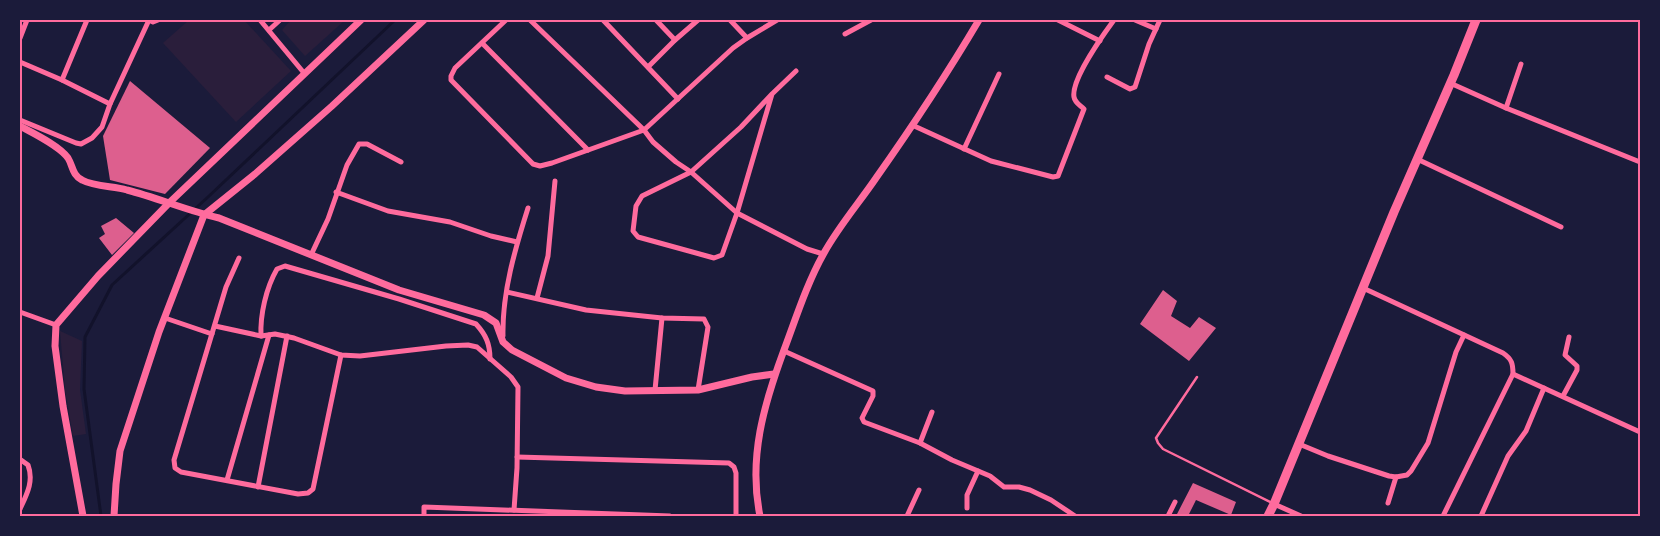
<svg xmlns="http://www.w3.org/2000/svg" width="1660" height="536" font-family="Arial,sans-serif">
  <rect width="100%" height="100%" fill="#1b1b3a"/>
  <g fill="#2a1e3b">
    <path d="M 189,20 L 244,20 L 291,71 L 236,122 L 163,43 Z"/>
    <path d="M 291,20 L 345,20 L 305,56 L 282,30 Z"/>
    <path d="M 60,331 L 82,341 L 80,390 L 86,434 L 73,436 L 65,390 Z"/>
  </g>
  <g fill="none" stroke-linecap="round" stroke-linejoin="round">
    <path stroke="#12122b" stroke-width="3" d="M 101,516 L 84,389 L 85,337 L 112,285 L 208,197 L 395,20"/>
  </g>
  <g fill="#dd5f8e">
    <path d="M 130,81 L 210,148 L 165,194 L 110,180 L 103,136 Z"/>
    <path d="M 116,218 L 134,233 L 112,255 L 99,238 L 105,234 L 101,226 Z"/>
    <path d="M 1163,290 L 1177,301 L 1171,316 L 1190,328 L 1199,317 L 1216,328 L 1189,361 L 1140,324 Z"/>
    <path d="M 1193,483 L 1236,502 L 1231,515 L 1196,500 L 1188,516 L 1176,516 Z"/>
  </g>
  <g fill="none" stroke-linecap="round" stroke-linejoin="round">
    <path stroke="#ff6b9d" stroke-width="2.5" d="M 1197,377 L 1156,438 L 1158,443 L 1163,449 L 1272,503"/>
    <g stroke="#ff6b9d" stroke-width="5">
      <path d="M 149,20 L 153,22 L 158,20"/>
      <path d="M 260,20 L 304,73"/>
      <path d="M 506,20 L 455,68 L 451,76 L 451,80 L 533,164 L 540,166 L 552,163 L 644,130 L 733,48 L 747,38 L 777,20"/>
      <path d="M 530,20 L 644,130 L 653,142 L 676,162 L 691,172 L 737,213 L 807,249 L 823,254"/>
      <path d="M 603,20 L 678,99"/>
      <path d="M 656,20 L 675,40"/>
      <path d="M 730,20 L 747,38"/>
      <path d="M 1058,20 L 1100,41"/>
      <path d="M 1135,20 L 1156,29"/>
      <path d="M 269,30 L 280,20"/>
      <path d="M 845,34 L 871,20"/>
      <path d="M 20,38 L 27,20"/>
      <path d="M 482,43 L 588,150"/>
      <path d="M 20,62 L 62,80 L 110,104"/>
      <path d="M 648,67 L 675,40 L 698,20"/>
      <path d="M 1107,77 L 1130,89 L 1135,87 L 1149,44 L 1160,20"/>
      <path d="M 62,80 L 87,20"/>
      <path d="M 1450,83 L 1506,108 L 1640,162"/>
      <path d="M 772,94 L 741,127 L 691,172 L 642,196 L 636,206 L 633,231 L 638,237 L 714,258 L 722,255 L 737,213 L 772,94 L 796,71"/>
      <path d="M 1506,108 L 1521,64"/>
      <path d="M 20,120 L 76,143 L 81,144 L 92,138 L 102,127 L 110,104 L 149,20"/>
      <path d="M 912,125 L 991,161 L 1053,177 L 1058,176 L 1084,109 C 1080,105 1075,103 1074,97 C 1071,80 1103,35 1114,20"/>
      <path d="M 964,149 L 999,74"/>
      <path d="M 1417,159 L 1561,227"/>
      <path d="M 336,192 L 388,211 L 450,222 L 491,236 L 517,242"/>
      <path d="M 311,255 L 328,219 L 347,165 L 359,144 L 367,144 L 401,162"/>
      <path d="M 239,258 L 226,287 L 174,460 L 175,468 L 181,472 L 298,494 L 308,493 L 313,489 L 341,355"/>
      <path d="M 1363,288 L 1503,353 C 1512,359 1513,364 1513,374 L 1443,516"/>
      <path d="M 507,292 L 586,310 L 662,318 L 704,319 L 708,327 L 698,390"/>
      <path d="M 537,298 L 548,256 L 555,181"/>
      <path d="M 20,312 L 56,325"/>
      <path d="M 165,318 L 212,334"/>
      <path d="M 215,326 L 261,336 L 275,334 L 294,338 L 341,355 L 360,356 L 446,346 L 468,345 L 477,347 L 511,377 L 518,387 L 517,468 L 514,510"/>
      <path d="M 261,336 C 260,315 266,288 277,269 L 285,266 L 399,299 L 476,324 C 486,335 490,344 490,359"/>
      <path d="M 503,336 C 502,293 515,249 528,208"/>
      <path d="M 784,351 L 873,391 L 873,396 L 862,418 L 864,422 L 920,443 L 952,460 L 990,476 L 1004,487 L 1019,487 L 1030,490 L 1051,500 L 1075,516"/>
      <path d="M 1513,374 L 1640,432"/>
      <path d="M 655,390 L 662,318"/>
      <path d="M 1563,396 L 1577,370 L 1577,366 L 1565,355 L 1569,337"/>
      <path d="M 920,443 L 932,412"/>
      <path d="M 1299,444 L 1328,456 L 1389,476 L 1396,477 L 1407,475 L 1411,471 L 1428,443 L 1456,352 L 1464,335"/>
      <path d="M 517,457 L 729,463 L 734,467 L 736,473 L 736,516"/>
      <path d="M 227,480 L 269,335"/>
      <path d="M 258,487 L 287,336"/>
      <path d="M 1388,503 L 1396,477"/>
      <path d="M 1274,504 L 1301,516"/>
      <path d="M 967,508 L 967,495 L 978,471"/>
      <path d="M 20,509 C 27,494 34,481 28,465 L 21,460"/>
      <path d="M 424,516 L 424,507 L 670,516"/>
      <path d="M 907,516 L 919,490"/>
      <path d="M 1168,516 L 1175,502"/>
      <path d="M 1481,516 L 1508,456 L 1526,431 L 1544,388"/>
    </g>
    <g stroke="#ff6b9d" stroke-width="7">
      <path d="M 20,126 C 33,133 60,146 68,158 C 73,166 72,175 82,180 C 95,187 113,186 127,190 C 158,198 188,211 219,218 L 399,290 L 484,315 L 496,323 L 503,342 L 512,350 L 566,378 L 596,387 L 625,391 L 698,390 L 752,377 L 774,374"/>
      <path d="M 83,516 L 63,406 L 55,346 L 56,325 L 98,276 L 169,203 L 361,20"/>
      <path d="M 114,516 L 116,484 L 120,451 L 159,332 L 204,215 L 255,174 L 332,106 L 424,20"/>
      <path d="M 760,516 C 748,458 764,404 784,350 C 796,318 807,283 824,253 C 839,226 859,203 876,178 C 912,127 947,74 979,20"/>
    </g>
    <path stroke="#ff6b9d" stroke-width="9" d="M 1268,516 L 1274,504 L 1394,212 L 1454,75 L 1476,20"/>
  </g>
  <rect width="1660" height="536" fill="none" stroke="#1b1b3a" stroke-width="42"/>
  <rect x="21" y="21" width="1618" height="494" fill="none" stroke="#ff6b9d" stroke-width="2"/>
</svg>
